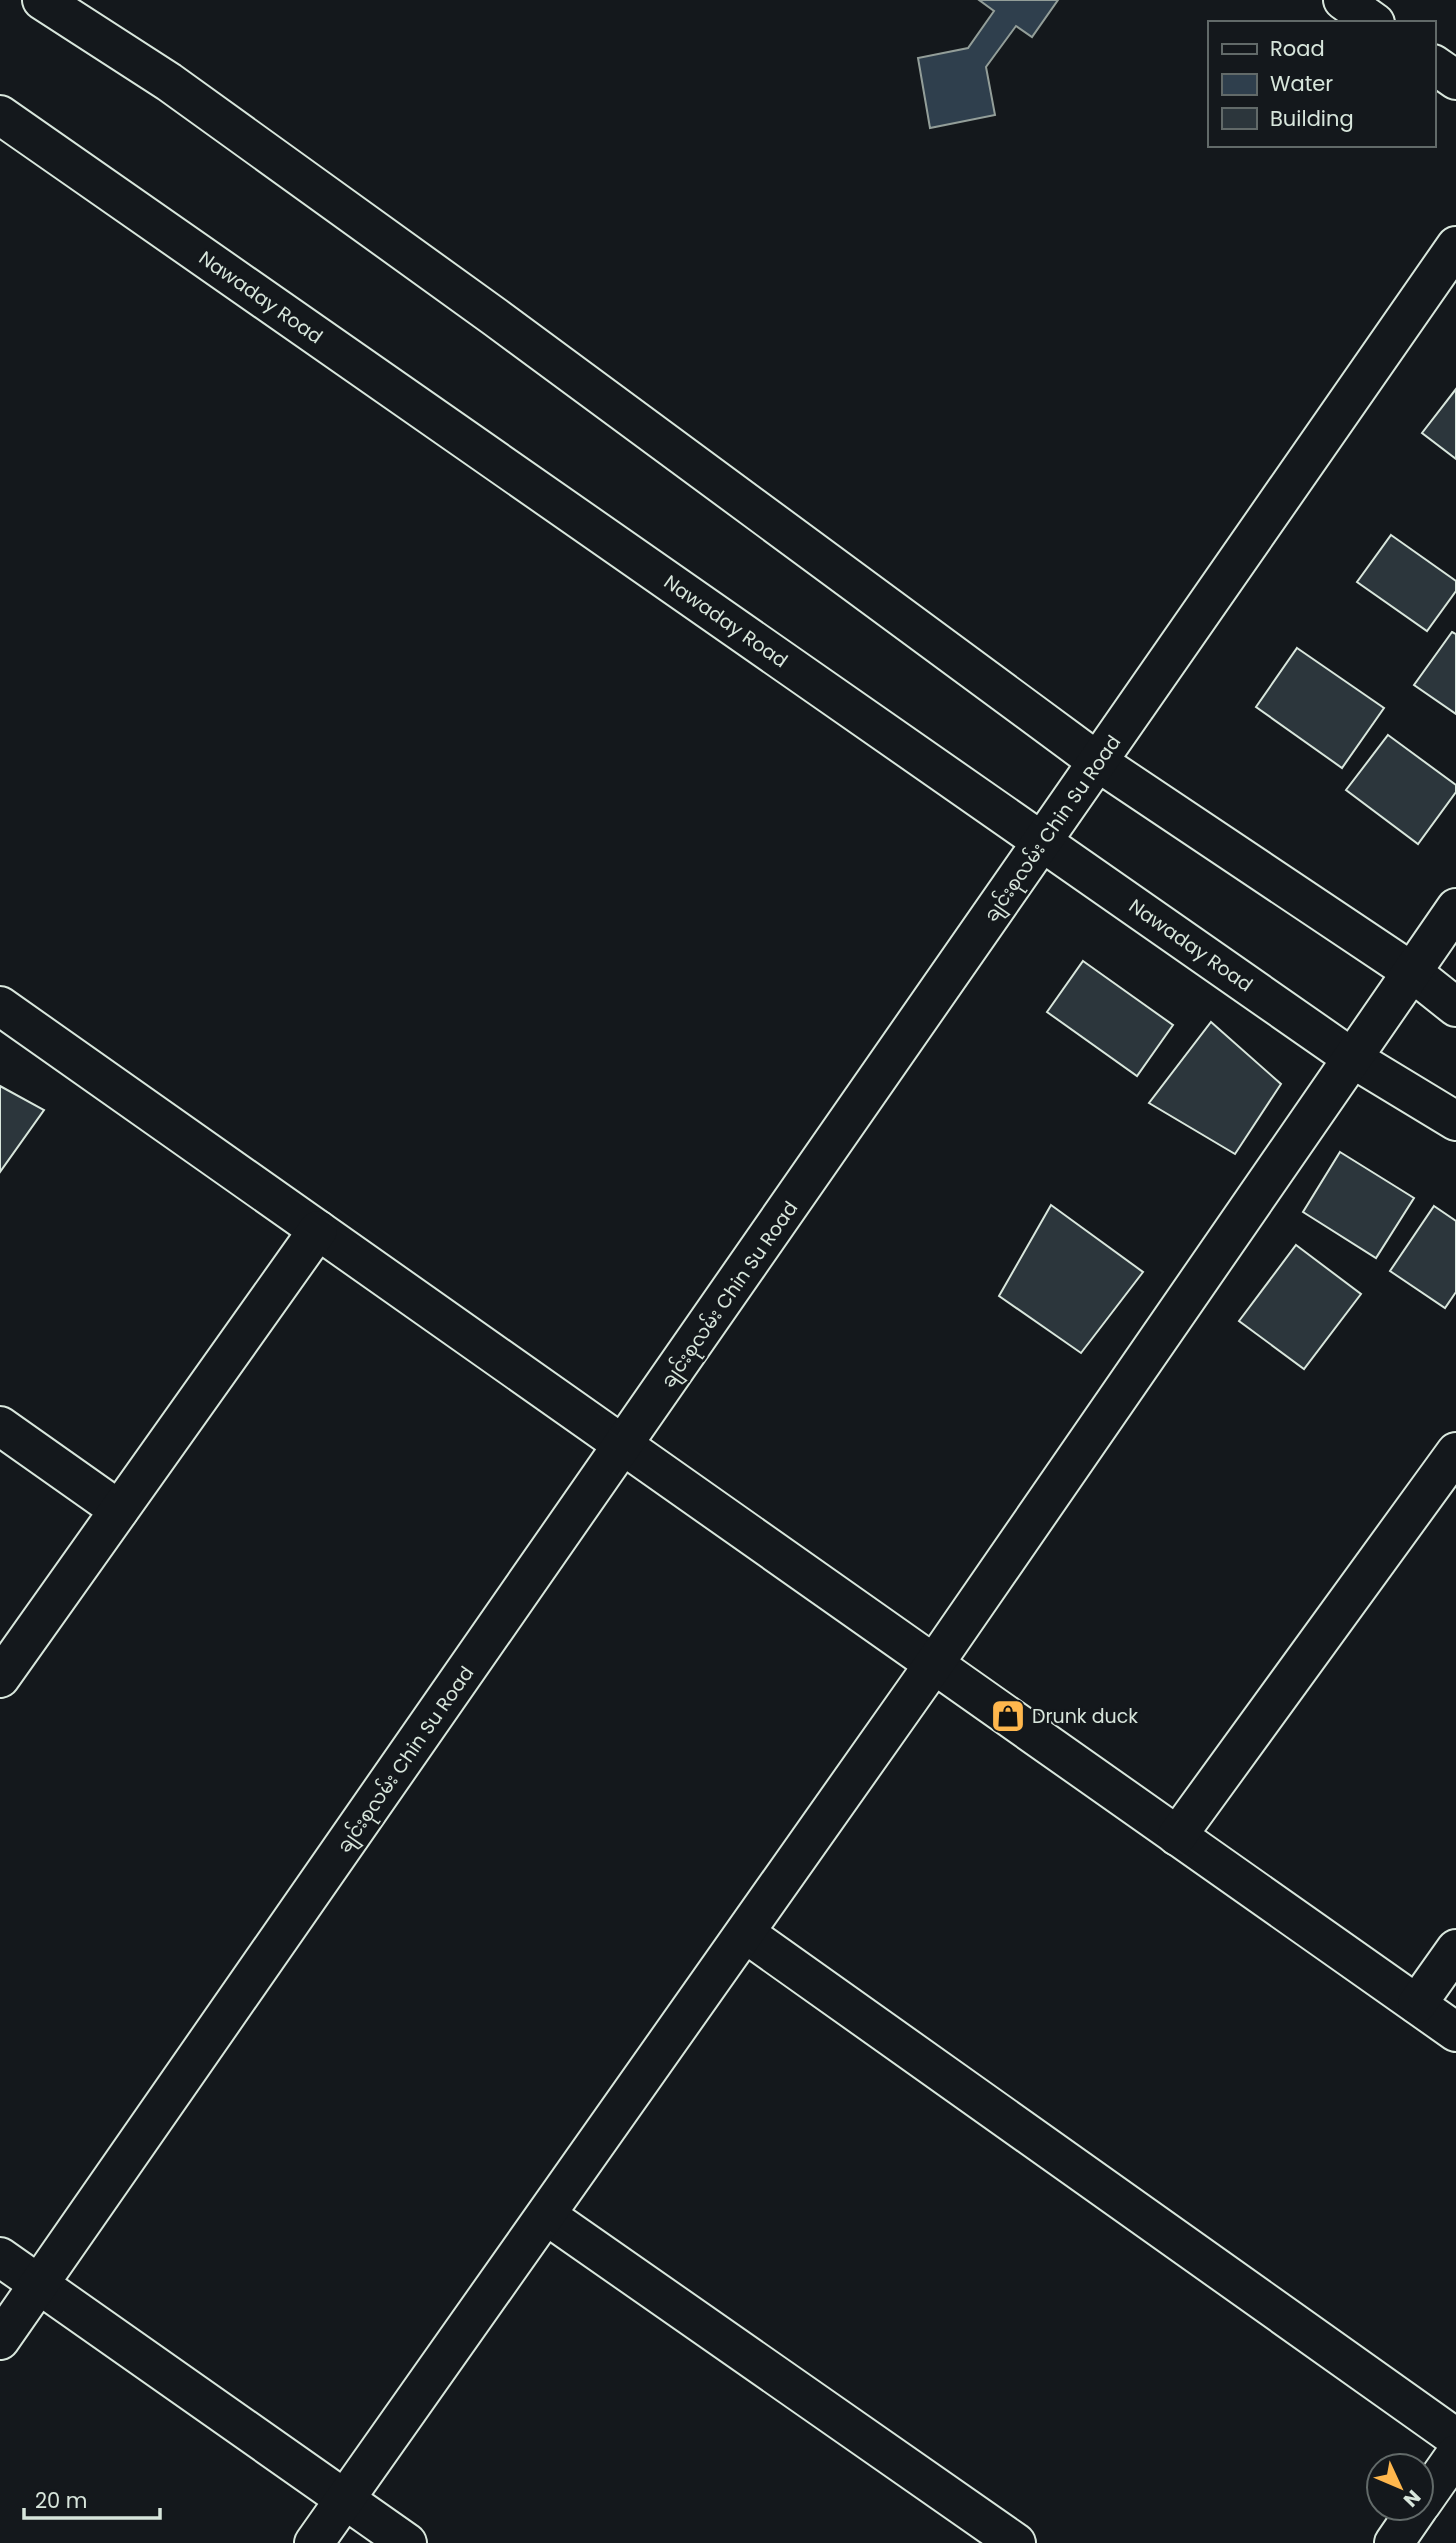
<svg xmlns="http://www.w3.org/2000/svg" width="1456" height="2543" font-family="Poppins,'Noto Sans Myanmar',sans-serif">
  <rect width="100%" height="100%" fill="#14181c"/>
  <path fill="#2f3f4d" stroke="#939e99" stroke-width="2" d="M 979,0 L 1058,0 L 1032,37 L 1016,26 L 986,67 L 995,115 L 930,128 L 918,58 L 968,48 L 994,11 Z"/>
  <g fill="#2c363c" stroke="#d8e6dc" stroke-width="2">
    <path d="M 1456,389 L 1456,459 L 1422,433 Z"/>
    <path d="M 1391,535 L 1456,581 L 1456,591 L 1427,631 L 1357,582 Z"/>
    <path d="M 1452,632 L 1456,634 L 1456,714 L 1414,685 Z"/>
    <path d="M 1297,648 L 1384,708 L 1342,768 L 1256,707 Z"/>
    <path d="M 1388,735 L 1456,785 L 1456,792 L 1418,844 L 1346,790 Z"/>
    <path d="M 1083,961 L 1173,1025 L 1137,1076 L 1047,1012 Z"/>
    <path d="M 1211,1022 L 1281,1084 L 1235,1154 L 1149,1103 Z"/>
    <path d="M 0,1086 L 44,1110 L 0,1172 Z"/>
    <path d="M 1340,1152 L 1414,1198 L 1376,1258 L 1303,1212 Z"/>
    <path d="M 1051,1205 L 1143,1272 L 1081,1353 L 999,1296 Z"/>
    <path d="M 1434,1206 L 1456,1221 L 1456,1292 L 1445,1308 L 1390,1271 Z"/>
    <path d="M 1296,1245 L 1361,1294 L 1304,1369 L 1239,1321 Z"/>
  </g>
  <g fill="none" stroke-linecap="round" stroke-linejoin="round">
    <g stroke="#d8e6dc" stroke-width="42">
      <g id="street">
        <path d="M 42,0 L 169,82 L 495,317 L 1098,762 L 1412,972 L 1456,1007"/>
        <path d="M 1343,0 L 1375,23"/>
        <path d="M 1433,64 L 1456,80"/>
        <path d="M 0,115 L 1352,1058 L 1456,1121"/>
        <path d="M 0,1006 L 1456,2032"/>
        <path d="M 0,1426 L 119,1510"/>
        <path d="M 0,1678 L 318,1230"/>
        <path d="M 1177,1836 L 1456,1452"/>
        <path d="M 745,1933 L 1456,2438"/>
        <path d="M 1417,2004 L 1456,1949"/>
        <path d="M 546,2215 L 1016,2543"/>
        <path d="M 0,2257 L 407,2543"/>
        <path d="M 0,2340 L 1456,246"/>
        <path d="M 1421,2504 L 1456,2454"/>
        <path d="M 314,2543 L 934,1664 L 1456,908"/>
        <path d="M 1394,2543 L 1418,2508"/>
      </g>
    </g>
    <use href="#street" stroke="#14181c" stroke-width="38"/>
  </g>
  <defs>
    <g id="shop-square" transform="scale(1.75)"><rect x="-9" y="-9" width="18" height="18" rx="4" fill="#ffb74d" stroke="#14181c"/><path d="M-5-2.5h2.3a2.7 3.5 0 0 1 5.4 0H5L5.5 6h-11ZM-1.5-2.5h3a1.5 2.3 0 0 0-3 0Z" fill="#111"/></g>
  </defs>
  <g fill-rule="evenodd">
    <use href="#shop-square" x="1008" y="1716"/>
  </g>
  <g text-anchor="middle" stroke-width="5" stroke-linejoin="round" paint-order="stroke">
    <g font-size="19" fill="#d8e6dc" stroke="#14181c">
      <text transform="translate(261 297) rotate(35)" y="7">Nawaday Road</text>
      <text transform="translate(726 621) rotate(35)" y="7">Nawaday Road</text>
      <text transform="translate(1052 828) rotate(-55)" y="7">ချင်းစုလမ်း Chin Su Road</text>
      <text transform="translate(1191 945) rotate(35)" y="7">Nawaday Road</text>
      <text transform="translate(729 1294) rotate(-55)" y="7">ချင်းစုလမ်း Chin Su Road</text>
      <text transform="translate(405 1759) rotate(-55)" y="7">ချင်းစုလမ်း Chin Su Road</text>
    </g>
    <g font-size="19" fill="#d8e6dc" stroke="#14181c" text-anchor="start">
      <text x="1032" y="1723">Drunk duck</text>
    </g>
  </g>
  <rect x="1208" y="21" width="228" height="126" fill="#14181c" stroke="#626a69" stroke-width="2"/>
  <rect x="1222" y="44" width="35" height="10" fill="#14181c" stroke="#626a69" stroke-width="2"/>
  <text x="1270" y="56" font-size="21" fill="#d8e6dc">Road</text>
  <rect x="1222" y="74" width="35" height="21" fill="#2f3f4d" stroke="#626a69" stroke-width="2"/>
  <text x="1270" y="91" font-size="21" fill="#d8e6dc">Water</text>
  <rect x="1222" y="108" width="35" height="21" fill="#2c363c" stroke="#626a69" stroke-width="2"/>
  <text x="1270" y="126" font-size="21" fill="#d8e6dc">Building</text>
  <g transform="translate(1400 2487) rotate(134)"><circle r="33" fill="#14181c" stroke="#626a69" stroke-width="2"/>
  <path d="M0-5L12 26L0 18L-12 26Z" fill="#ffb74d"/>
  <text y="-10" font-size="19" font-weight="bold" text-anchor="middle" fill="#d8e6dc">N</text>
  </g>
  <path d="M24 2508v10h136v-10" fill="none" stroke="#d8e6dc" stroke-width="3.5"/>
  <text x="35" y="2508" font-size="21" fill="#d8e6dc" stroke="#14181c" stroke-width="5" paint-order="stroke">20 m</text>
</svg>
